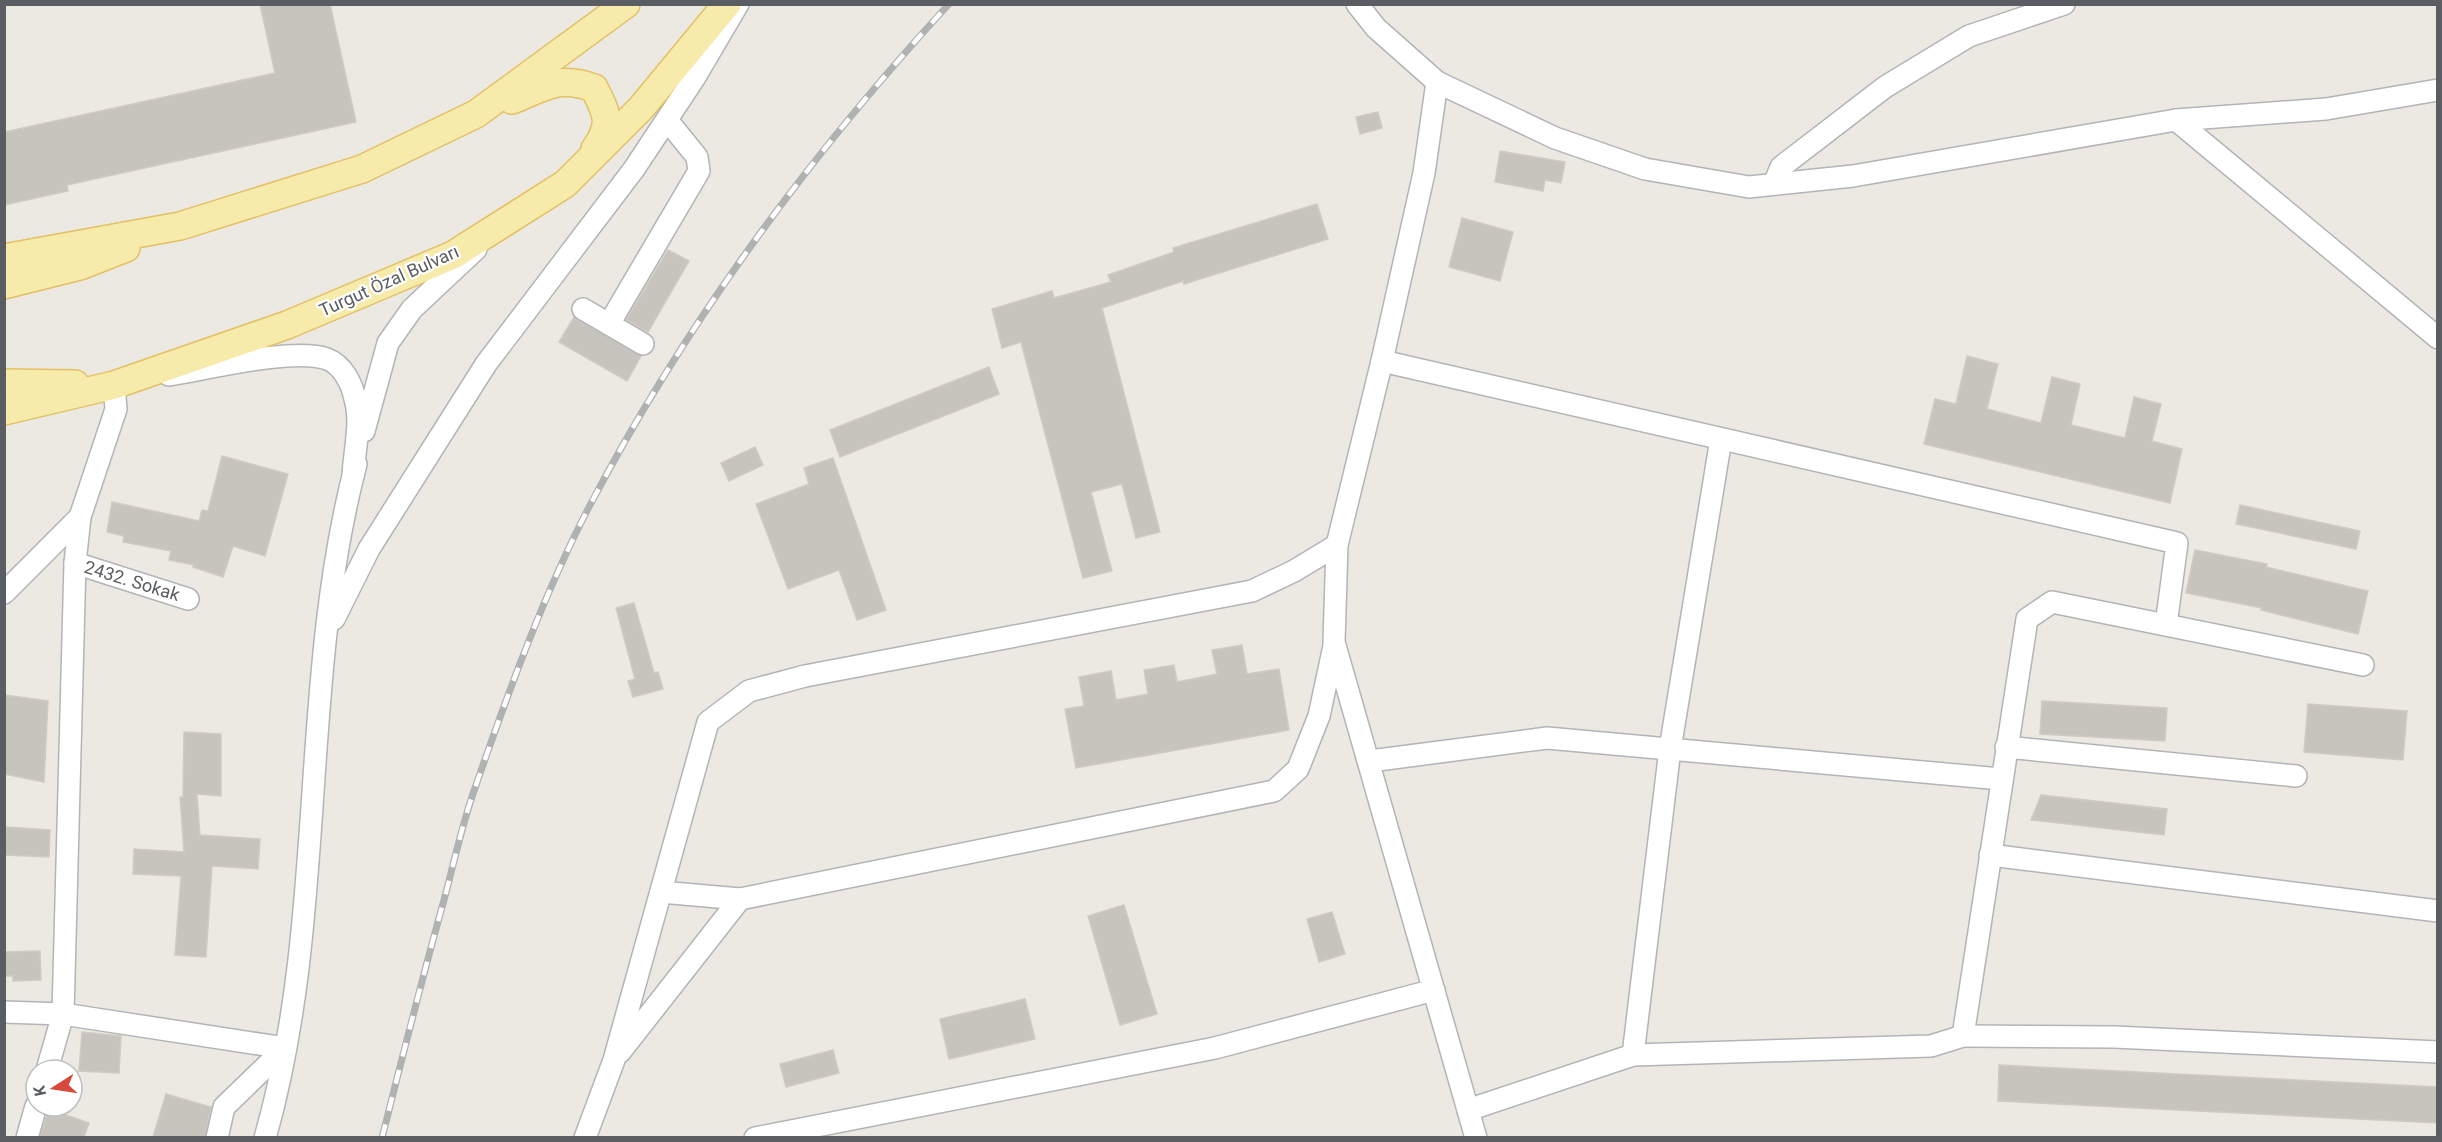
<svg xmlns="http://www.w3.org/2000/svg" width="2442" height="1142" font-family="Roboto,sans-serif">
  <rect width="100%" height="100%" fill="#ece9e2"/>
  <g fill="#c7c4be" stroke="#d0cbc1" stroke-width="1.5">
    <path d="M 260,4 L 330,4 L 356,122 L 67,185 L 68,191 L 4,205 L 4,132 L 275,73 Z"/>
    <path d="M 1378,112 L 1382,128 L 1360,134 L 1356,117 Z"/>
    <path d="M 1500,151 L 1565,162 L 1561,183 L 1545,180 L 1543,191 L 1495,182 Z"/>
    <path d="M 1317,204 L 1328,239 L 1184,284 L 1183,281 L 1102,308 L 1160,532 L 1136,538 L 1122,484 L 1091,492 L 1112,571 L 1083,578 L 1021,342 L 1002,348 L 992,309 L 1052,291 L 1054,298 L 1111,282 L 1108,275 L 1174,252 L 1173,248 Z"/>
    <path d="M 1462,218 L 1513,232 L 1500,281 L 1449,267 Z"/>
    <path d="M 668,250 L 689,261 L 648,332 L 626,320 Z"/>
    <path d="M 574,317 L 641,356 L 627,381 L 559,342 Z"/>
    <path d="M 1967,356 L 1998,364 L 1987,409 L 2041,423 L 2052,377 L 2080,384 L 2071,425 L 2125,438 L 2134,397 L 2161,404 L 2152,441 L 2182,449 L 2170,503 L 1924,444 L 1935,399 L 1956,404 Z"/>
    <path d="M 989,367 L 999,394 L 840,457 L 830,430 Z"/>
    <path d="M 755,447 L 763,465 L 729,481 L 721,463 Z"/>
    <path d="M 222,456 L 288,474 L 265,556 L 233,546 L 223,577 L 193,567 L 194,565 L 169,560 L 171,551 L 123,542 L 124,536 L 107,532 L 112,502 L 199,521 L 202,510 L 208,511 Z"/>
    <path d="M 833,458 L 886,610 L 857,620 L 839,570 L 788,589 L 756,504 L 809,484 L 804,468 Z"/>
    <path d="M 2240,505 L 2360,531 L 2356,549 L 2236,524 Z"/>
    <path d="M 2195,550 L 2267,564 L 2266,567 L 2368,591 L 2358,634 L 2261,610 L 2262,608 L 2186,593 Z"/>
    <path d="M 634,603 L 654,673 L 658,672 L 663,689 L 633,697 L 628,681 L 635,679 L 616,608 Z"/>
    <path d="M 1242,645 L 1247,674 L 1279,669 L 1289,730 L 1076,768 L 1065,709 L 1084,706 L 1079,677 L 1111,671 L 1116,700 L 1148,694 L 1144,670 L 1174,665 L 1177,682 L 1217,674 L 1212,650 Z"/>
    <path d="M 4,695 L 48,701 L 44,782 L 4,774 Z"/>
    <path d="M 2042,701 L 2167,708 L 2165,741 L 2040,734 Z"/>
    <path d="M 2308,704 L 2407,711 L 2403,760 L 2304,752 Z"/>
    <path d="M 184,732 L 221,734 L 221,796 L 197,794 L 200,835 L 260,839 L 258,869 L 212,866 L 206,957 L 175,955 L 181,876 L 133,874 L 134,849 L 184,852 L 180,797 L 183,797 Z"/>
    <path d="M 2041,795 L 2167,809 L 2164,835 L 2031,820 Z"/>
    <path d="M 6,827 L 50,830 L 49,857 L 5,855 Z"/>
    <path d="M 1124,905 L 1157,1014 L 1120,1025 L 1088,916 Z"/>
    <path d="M 1332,912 L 1345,954 L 1319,962 L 1307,919 Z"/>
    <path d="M 40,951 L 41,980 L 13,981 L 13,976 L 4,976 L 4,952 Z"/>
    <path d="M 1025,999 L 1035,1039 L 949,1059 L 940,1019 Z"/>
    <path d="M 82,1032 L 121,1036 L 119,1073 L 79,1071 Z"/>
    <path d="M 833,1050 L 839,1073 L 786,1087 L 780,1064 Z"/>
    <path d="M 1999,1065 L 2438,1087 L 2438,1123 L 1998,1101 Z"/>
    <path d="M 166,1094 L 211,1107 L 205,1137 L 153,1137 Z"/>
    <path d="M 49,1109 L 89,1123 L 84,1137 L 40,1137 Z"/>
  </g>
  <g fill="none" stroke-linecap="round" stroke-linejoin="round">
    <g stroke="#b2b4b8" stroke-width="24">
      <g id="minor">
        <path d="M 1357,4 L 1376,28 L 1437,82 L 1555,138 L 1645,169 L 1749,187 L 1853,176 L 2176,120 L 2326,109 L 2438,90"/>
        <path d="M 1437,82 L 1424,173 L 1382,361 L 1337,545 L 1334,642 L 1476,1138"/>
        <path d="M 2176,120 L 2438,338"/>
        <path d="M 1774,184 L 1781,167 L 1885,87 L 1969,36 L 2064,4"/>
        <path d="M 583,309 L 643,344"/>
        <path d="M 609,324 L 699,171 L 697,157 L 667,120"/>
        <path d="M 1382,361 L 2177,543 L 2166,625"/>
        <path d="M 169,375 C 207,369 294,347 327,359 C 343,365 352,384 355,399 C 362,422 354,452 353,476"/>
        <path d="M 364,431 L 388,343 L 412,309 L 476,249"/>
        <path d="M 75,563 L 188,599"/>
        <path d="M 4,593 L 80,517"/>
        <path d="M 334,619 L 369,549 L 486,364 L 634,169 L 695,77 L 738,4"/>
        <path d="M 2006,747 L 2296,776"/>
        <path d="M 1370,761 L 1547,738 L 2001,779"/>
        <path d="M 1990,855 L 2438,911"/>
        <path d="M 661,892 L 740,899 L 1274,791 L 1298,769 L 1319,716 L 1334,646"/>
        <path d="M 4,1012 L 63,1014 L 285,1048"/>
        <path d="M 1963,1036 L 2114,1037 L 2438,1052"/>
        <path d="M 620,1052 L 740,899"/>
        <path d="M 1633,1055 L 1670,749 L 1721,439"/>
        <path d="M 47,1070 L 63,1014 L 75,563 L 80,517 L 116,409 L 114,385 L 127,382"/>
        <path d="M 1468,1110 L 1633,1055 L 1931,1046 L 1963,1036 L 2027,619 L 2052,602 L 2363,665"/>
        <path d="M 27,1138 L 36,1106"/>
        <path d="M 217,1138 L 224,1107 L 285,1048"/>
        <path d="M 265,1138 C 328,918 298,685 356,464"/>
        <path d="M 585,1138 L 614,1060 L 708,722 L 749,691 L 805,676 L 1252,591 L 1294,571 L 1337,545"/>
        <path d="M 755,1138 L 1215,1048 L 1434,990"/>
      </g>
    </g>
    <g stroke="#e3c064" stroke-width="30">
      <g id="major">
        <path d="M 512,100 C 545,87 559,75 594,88 C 607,114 613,123 595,149"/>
        <path d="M 4,258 L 180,226 L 362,169 L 476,114 L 626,4"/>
        <path d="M 4,285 L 80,266 L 126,248"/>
        <path d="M 4,383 L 75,384"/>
        <path d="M 4,411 L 114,385 L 287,325 L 453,255 L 565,184 L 641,108 L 727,4"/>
      </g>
    </g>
    <use href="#minor" stroke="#fff" stroke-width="21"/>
    <use href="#major" stroke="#f7ebac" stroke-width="27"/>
    <g stroke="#b0b1b1" stroke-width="7">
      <path id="rail" d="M 382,1138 C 402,1058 422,979 444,900 C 454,863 462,824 475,788 C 508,693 543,596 589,507 C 685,324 809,156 949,4"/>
    </g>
    <use href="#rail" stroke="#fff" stroke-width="4.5" stroke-dasharray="14" stroke-linecap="butt"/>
  </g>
  <g text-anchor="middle" stroke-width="4.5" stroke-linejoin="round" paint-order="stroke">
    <g font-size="18" fill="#5a5d61" stroke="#fff">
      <text transform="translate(389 281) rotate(-24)" y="6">Turgut Özal Bulvarı</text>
      <text transform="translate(132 581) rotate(17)" y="6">2432. Sokak</text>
    </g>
  </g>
  <rect width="2442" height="1142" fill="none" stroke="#5a5d61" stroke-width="12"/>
  <g transform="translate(54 1088) rotate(258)"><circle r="28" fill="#ffffff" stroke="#bdbec0" stroke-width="1.5"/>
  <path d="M0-4.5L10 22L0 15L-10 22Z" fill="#d8493c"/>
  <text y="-9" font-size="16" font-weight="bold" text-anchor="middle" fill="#5a5d61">K</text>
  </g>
</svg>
